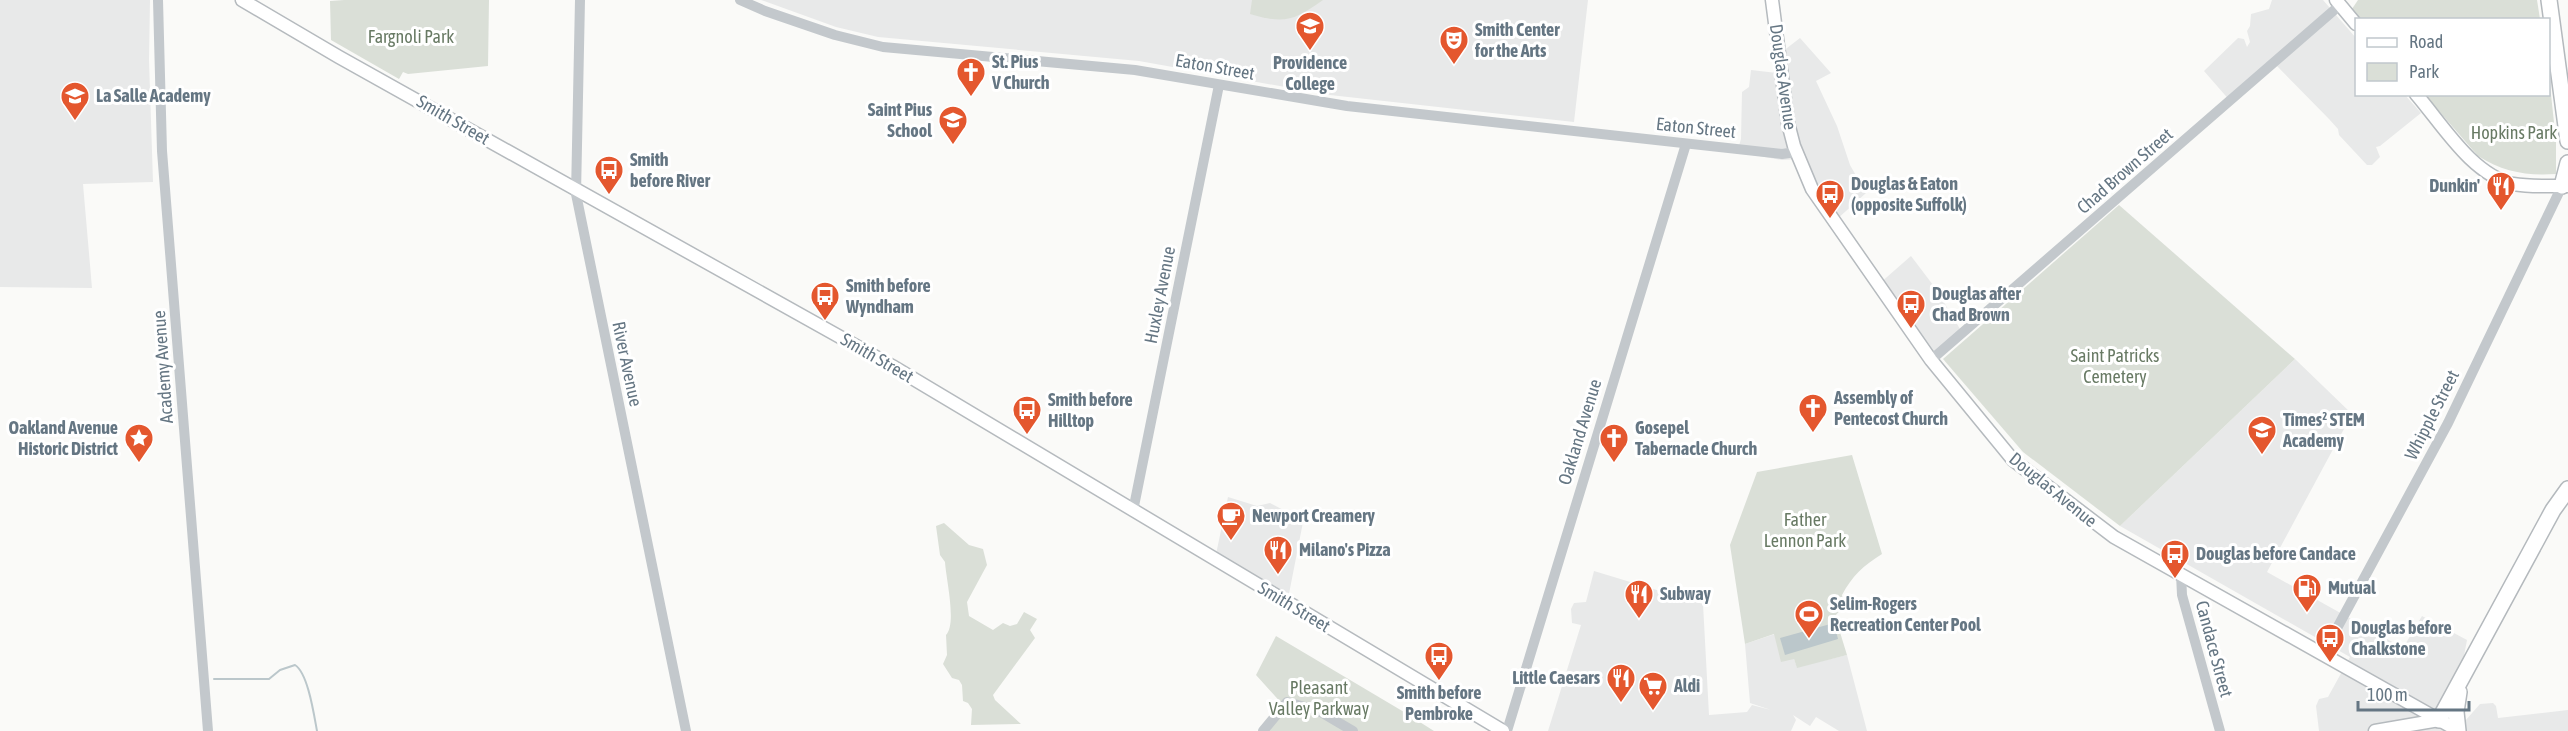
<svg xmlns="http://www.w3.org/2000/svg" width="2568" height="731" font-family="'Asap Condensed',sans-serif">
  <rect width="100%" height="100%" fill="#fafaf8"/>
  <g fill="#e8e9e9">
    <path d="M 0,0 L 150,0 L 149,60 L 153,182 L 83,184 L 92,288 L 0,287 Z"/>
    <path d="M 761,0 L 1588,0 L 1574,122 L 1330,95 L 1139,61 L 878,37 L 836,27 Z"/>
    <path d="M 2272,0 L 2323,0 L 2356,38 L 2356,94 L 2405,95 L 2421,113 L 2380,146 L 2376,147 L 2380,157 L 2372,165 L 2367,165 L 2339,135 L 2338,129 L 2329,119 L 2276,65 L 2231,102 L 2204,71 L 2238,38 L 2244,39 L 2247,47 L 2250,42 L 2247,31 L 2250,26 L 2251,14 L 2269,9 Z"/>
    <path d="M 1800,38 L 1831,73 L 1816,81 L 1837,126 L 1850,165 L 1866,193 L 1836,220 L 1799,159 L 1782,160 L 1737,152 L 1741,139 L 1742,92 L 1749,87 L 1751,70 L 1777,73 L 1778,55 Z"/>
    <path d="M 1911,256 L 1936,289 L 1963,334 L 1931,362 L 1879,284 Z"/>
    <path d="M 2295,359 L 2352,414 L 2267,572 L 2403,648 L 2422,616 L 2467,640 L 2463,661 L 2439,706 L 2465,721 L 2480,704 L 2493,703 L 2496,706 L 2498,718 L 2568,710 L 2568,731 L 2319,731 L 2316,706 L 2319,699 L 2328,697 L 2350,657 L 2120,526 Z"/>
    <path d="M 1228,497 L 1257,506 L 1270,503 L 1291,514 L 1304,517 L 1287,604 L 1215,559 Z"/>
    <path d="M 1594,571 L 1703,604 L 1709,715 L 1747,712 L 1752,705 L 1771,710 L 1750,703 L 1745,644 L 1775,634 L 1794,659 L 1797,667 L 1847,655 L 1867,731 L 1839,731 L 1816,717 L 1810,726 L 1793,715 L 1796,720 L 1791,731 L 1548,731 L 1581,625 L 1572,623 L 1571,609 L 1574,603 L 1586,602 Z"/>
  </g>
  <g fill="#dadfd7">
    <path d="M 344,0 L 489,0 L 488,66 L 408,74 L 403,72 L 399,79 L 331,40 L 330,1 Z"/>
    <path d="M 1252,0 L 1323,0 C 1293,21 1285,24 1250,14 Z"/>
    <path d="M 2358,0 L 2537,0 L 2540,19 L 2361,19 L 2352,9 Z"/>
    <path d="M 2549,76 L 2556,141 L 2556,174 C 2527,176 2503,172 2478,156 L 2425,95 L 2548,94 Z"/>
    <path d="M 2119,205 L 2295,359 L 2120,526 L 2023,452 L 1943,359 Z"/>
    <path d="M 1852,455 L 1882,554 C 1864,565 1852,576 1842,595 L 1844,606 L 1835,616 L 1847,655 L 1797,668 L 1794,659 L 1781,662 L 1774,634 L 1745,644 L 1730,545 L 1757,472 Z"/>
    <path d="M 944,523 L 969,545 L 983,549 L 987,565 L 967,602 L 969,616 L 993,630 L 1003,623 L 1010,626 L 1017,624 L 1024,612 L 1037,619 L 1030,630 L 1035,638 L 993,695 L 995,700 L 1021,724 L 971,725 L 972,709 L 968,703 L 963,701 L 962,685 L 959,680 L 952,678 L 943,664 L 947,655 L 946,635 C 957,624 946,579 945,562 L 940,555 L 936,526 Z"/>
    <path d="M 1276,636 L 1404,712 L 1413,714 L 1415,719 L 1434,731 L 1263,731 L 1284,706 L 1256,675 Z"/>
  </g>
  <path fill="#bbc7cb" d="M 1834,623 L 1838,639 L 1785,655 L 1780,638 Z"/>
  <g fill="none" stroke-linecap="round" stroke-linejoin="round">
    <path stroke="#bbc7cb" stroke-width="2" d="M 214,679 L 269,679 L 280,670 L 295,665 C 308,673 314,715 317,731"/>
    <g stroke="#b5babe" stroke-width="15">
      <g id="major">
        <path d="M 242,0 L 339,57 L 892,366 L 1503,731"/>
        <path d="M 1772,0 L 1788,123 L 1794,146 L 1812,189 L 1931,360 L 2013,460 L 2114,537 L 2459,731"/>
        <path d="M 2336,0 L 2356,24"/>
        <path d="M 2416,94 C 2442,124 2472,175 2513,184 C 2531,187 2550,186 2568,186"/>
        <path d="M 2375,731 L 2439,720"/>
      </g>
    </g>
    <g stroke="#b4b9bd" stroke-width="18">
      <g id="highway">
        <path d="M 2549,0 L 2568,141"/>
        <path d="M 2562,186 L 2568,163"/>
        <path d="M 2439,720 L 2553,510 L 2568,489"/>
        <path d="M 2458,731 L 2456,712 L 2459,692"/>
      </g>
    </g>
    <g stroke="#c3c8cc" stroke-width="10">
      <path d="M 158,0 L 162,151 L 208,731"/>
      <path d="M 580,0 L 576,194 L 686,731"/>
      <path d="M 740,0 L 765,11 L 835,35 L 883,47 L 1135,70 L 1347,106 L 1782,154 L 1796,152"/>
      <path d="M 1931,360 L 2340,5"/>
      <path d="M 1133,511 L 1219,85"/>
      <path d="M 2181,574 L 2182,595 L 2220,731"/>
      <path d="M 2323,654 L 2448,423 L 2562,186"/>
      <path d="M 1263,731 L 1287,702 L 1319,711 L 1353,731"/>
      <path d="M 1507,731 L 1686,144"/>
    </g>
    <use href="#major" stroke="#fff" stroke-width="12"/>
    <use href="#highway" stroke="#fff" stroke-width="15"/>
  </g>
  <defs>
    <g id="university-pin" transform="scale(1.5)"><path d="M0 17L-7.5 6A9.5 9.5 0 1 1 7.5 6Z" fill="#e4572e" stroke="#fff"/><path d="M0-5L7-2L0 1L-7-2ZM-4 1L0 2.5L4 1V4Q0 6-4 4Z" fill="#fff"/></g>
    <g id="theatre-pin" transform="scale(1.5)"><path d="M0 17L-7.5 6A9.5 9.5 0 1 1 7.5 6Z" fill="#e4572e" stroke="#fff"/><path d="M-5-5.5Q0-4 5-5.5V0Q5 5 0 6Q-5 5-5 0ZM-3.3-2.5H-1v1.5H-3.3ZM1-2.5H3.3v1.5H1ZM-2.8 1Q0 5.5 2.8 1Z" fill="#fff"/></g>
    <g id="church-pin" transform="scale(1.5)"><path d="M0 17L-7.5 6A9.5 9.5 0 1 1 7.5 6Z" fill="#e4572e" stroke="#fff"/><path d="M-1.2-6h2.4v3.5h3.3v2.4h-3.3V6h-2.4V-.1h-3.3v-2.4h3.3Z" fill="#fff"/></g>
    <g id="school-pin" transform="scale(1.5)"><path d="M0 17L-7.5 6A9.5 9.5 0 1 1 7.5 6Z" fill="#e4572e" stroke="#fff"/><path d="M0-5L7-2L0 1L-7-2ZM-4 1L0 2.5L4 1V4Q0 6-4 4Z" fill="#fff"/></g>
    <g id="bus-pin" transform="scale(1.5)"><path d="M0 17L-7.5 6A9.5 9.5 0 1 1 7.5 6Z" fill="#e4572e" stroke="#fff"/><path d="M-5-6H5V4H4V6H2V4H-2V6H-4V4H-5ZM-3.5-4V0h7V-4ZM-3.5 1.2v1.5H-2V1.2ZM2 1.2v1.5H3.5V1.2Z" fill="#fff"/></g>
    <g id="restaurant-pin" transform="scale(1.5)"><path d="M0 17L-7.5 6A9.5 9.5 0 1 1 7.5 6Z" fill="#e4572e" stroke="#fff"/><path d="M-5-6h1v4h1v-4h1v4h1v-4h1v5L-1.5 .5V6h-2V.5L-5-1ZM5-6V6H3V1.5H1.5Q1.5-4 5-6Z" fill="#fff"/></g>
    <g id="sight-pin" transform="scale(1.5)"><path d="M0 17L-7.5 6A9.5 9.5 0 1 1 7.5 6Z" fill="#e4572e" stroke="#fff"/><path d="M0-6L1.8-2.2L6-1.7L2.9 1.2L3.7 5.4L0 3.3L-3.7 5.4L-2.9 1.2L-6-1.7L-1.8-2.2Z" fill="#fff"/></g>
    <g id="cafe-pin" transform="scale(1.5)"><path d="M0 17L-7.5 6A9.5 9.5 0 1 1 7.5 6Z" fill="#e4572e" stroke="#fff"/><path d="M-5.5-4.5H6V0H3Q3 3.5 0 3.5H-2.5Q-5.5 3.5-5.5 0ZM3-3.2v2h1.7v-2ZM-6 4.5H4V6H-6Z" fill="#fff"/></g>
    <g id="fuel-pin" transform="scale(1.5)"><path d="M0 17L-7.5 6A9.5 9.5 0 1 1 7.5 6Z" fill="#e4572e" stroke="#fff"/><path d="M-5.5-6h7V0h2V4h1.3V-2.5L3-4.5l.8-.8L6-3V5H2.5V1h-1V6h-7ZM-4.2-4.7v3.2H.2V-4.7Z" fill="#fff"/></g>
    <g id="stadium-pin" transform="scale(1.5)"><path d="M0 17L-7.5 6A9.5 9.5 0 1 1 7.5 6Z" fill="#e4572e" stroke="#fff"/><path d="M0-5a6.5 5 0 1 0 0 10a6.5 5 0 1 0 0-10ZM-3.5-1.8h7v3.6h-7Z" fill="#fff"/></g>
    <g id="supermarket-pin" transform="scale(1.5)"><path d="M0 17L-7.5 6A9.5 9.5 0 1 1 7.5 6Z" fill="#e4572e" stroke="#fff"/><path d="M-6-5.5h2.5l.6 2H6L4.5 2H-2.5L-4.4-4H-6ZM-1.5 3.2a1.3 1.3 0 1 0 .1 0ZM3 3.2a1.3 1.3 0 1 0 .1 0Z" fill="#fff"/></g>
  </defs>
  <g fill-rule="evenodd">
    <use href="#university-pin" x="1310" y="26"/>
    <use href="#theatre-pin" x="1454" y="40"/>
    <use href="#church-pin" x="971" y="72"/>
    <use href="#school-pin" x="75" y="96"/>
    <use href="#school-pin" x="953" y="120"/>
    <use href="#bus-pin" x="609" y="170"/>
    <use href="#restaurant-pin" x="2501" y="186"/>
    <use href="#bus-pin" x="1830" y="194"/>
    <use href="#bus-pin" x="825" y="296"/>
    <use href="#bus-pin" x="1911" y="304"/>
    <use href="#church-pin" x="1813" y="408"/>
    <use href="#bus-pin" x="1027" y="410"/>
    <use href="#school-pin" x="2262" y="430"/>
    <use href="#sight-pin" x="139" y="438"/>
    <use href="#church-pin" x="1614" y="438"/>
    <use href="#cafe-pin" x="1231" y="516"/>
    <use href="#restaurant-pin" x="1278" y="550"/>
    <use href="#bus-pin" x="2175" y="554"/>
    <use href="#fuel-pin" x="2307" y="588"/>
    <use href="#restaurant-pin" x="1639" y="594"/>
    <use href="#stadium-pin" x="1809" y="614"/>
    <use href="#bus-pin" x="2330" y="638"/>
    <use href="#bus-pin" x="1439" y="656"/>
    <use href="#restaurant-pin" x="1621" y="678"/>
    <use href="#supermarket-pin" x="1653" y="686"/>
  </g>
  <g text-anchor="middle" stroke-width="6" stroke-linejoin="round" paint-order="stroke">
    <g font-size="18" font-weight="bold" fill="#657683" stroke="#fff" text-anchor="start">
      <text x="1475" y="36">Smith Center<tspan x="1475" dy="21">for the Arts</tspan></text>
      <text x="992" y="68">St. Pius<tspan x="992" dy="21">V Church</tspan></text>
      <text x="1310" y="69" text-anchor="middle">Providence<tspan x="1310" dy="21">College</tspan></text>
      <text x="96" y="102">La Salle Academy</text>
      <text x="932" y="116" text-anchor="end">Saint Pius<tspan x="932" dy="21">School</tspan></text>
      <text x="630" y="166">Smith<tspan x="630" dy="21">before River</tspan></text>
      <text x="1851" y="190">Douglas &amp; Eaton<tspan x="1851" dy="21">(opposite Suffolk)</tspan></text>
      <text x="2480" y="192" text-anchor="end">Dunkin'</text>
      <text x="846" y="292">Smith before<tspan x="846" dy="21">Wyndham</tspan></text>
      <text x="1932" y="300">Douglas after<tspan x="1932" dy="21">Chad Brown</tspan></text>
      <text x="1834" y="404">Assembly of<tspan x="1834" dy="21">Pentecost Church</tspan></text>
      <text x="1048" y="406">Smith before<tspan x="1048" dy="21">Hilltop</tspan></text>
      <text x="2283" y="426">Times² STEM<tspan x="2283" dy="21">Academy</tspan></text>
      <text x="118" y="434" text-anchor="end">Oakland Avenue<tspan x="118" dy="21">Historic District</tspan></text>
      <text x="1635" y="434">Gosepel<tspan x="1635" dy="21">Tabernacle Church</tspan></text>
      <text x="1252" y="522">Newport Creamery</text>
      <text x="1299" y="556">Milano's Pizza</text>
      <text x="2196" y="560">Douglas before Candace</text>
      <text x="2328" y="594">Mutual</text>
      <text x="1660" y="600">Subway</text>
      <text x="1830" y="610">Selim-Rogers<tspan x="1830" dy="21">Recreation Center Pool</tspan></text>
      <text x="2351" y="634">Douglas before<tspan x="2351" dy="21">Chalkstone</tspan></text>
      <text x="1600" y="684" text-anchor="end">Little Caesars</text>
      <text x="1674" y="692">Aldi</text>
      <text x="1439" y="699" text-anchor="middle">Smith before<tspan x="1439" dy="21">Pembroke</tspan></text>
    </g>
    <g font-size="18" fill="#687a64" stroke="#fff">
      <text x="411" y="43">Fargnoli Park</text>
      <text x="2514" y="139">Hopkins Park</text>
      <text x="2115" y="362">Saint Patricks<tspan x="2115" dy="21">Cemetery</tspan></text>
      <text x="1805" y="526">Father<tspan x="1805" dy="21">Lennon Park</tspan></text>
      <text x="1319" y="694">Pleasant<tspan x="1319" dy="21">Valley Parkway</tspan></text>
    </g>
    <g font-size="18" fill="#657683" stroke="#fff">
      <text transform="translate(1215 67) rotate(10)" y="6">Eaton Street</text>
      <text transform="translate(1783 77) rotate(82)" y="6">Douglas Avenue</text>
      <text transform="translate(453 120) rotate(30)" y="6">Smith Street</text>
      <text transform="translate(1696 128) rotate(6)" y="6">Eaton Street</text>
      <text transform="translate(2125 171) rotate(-41)" y="6">Chad Brown Street</text>
      <text transform="translate(1160 295) rotate(-79)" y="6">Huxley Avenue</text>
      <text transform="translate(877 358) rotate(30)" y="6">Smith Street</text>
      <text transform="translate(627 364) rotate(78)" y="6">River Avenue</text>
      <text transform="translate(163 367) rotate(-94)" y="6">Academy Avenue</text>
      <text transform="translate(2432 415) rotate(-63)" y="6">Whipple Street</text>
      <text transform="translate(1580 432) rotate(-73)" y="6">Oakland Avenue</text>
      <text transform="translate(2053 490) rotate(39)" y="6">Douglas Avenue</text>
      <text transform="translate(1294 607) rotate(31)" y="6">Smith Street</text>
      <text transform="translate(2214 649) rotate(75)" y="6">Candace Street</text>
    </g>
  </g>
  <rect x="2355" y="18" width="195" height="78" fill="#ffffff" stroke="#c1c8cd" stroke-width="1.5"/>
  <rect x="2367" y="38" width="30" height="9" fill="#ffffff" stroke="#c1c8cd" stroke-width="1.5"/>
  <text x="2409" y="48" font-size="18" fill="#657683">Road</text>
  <rect x="2367" y="63" width="30" height="18" fill="#dadfd7" stroke="#c1c8cd" stroke-width="1.5"/>
  <text x="2409" y="78" font-size="18" fill="#657683">Park</text>
  <path d="M2358 701v9h111v-9" fill="none" stroke="#657683" stroke-width="3"/>
  <text x="2367" y="701" font-size="18" fill="#657683" stroke="#ffffff" stroke-width="4.5" paint-order="stroke">100 m</text>
</svg>
